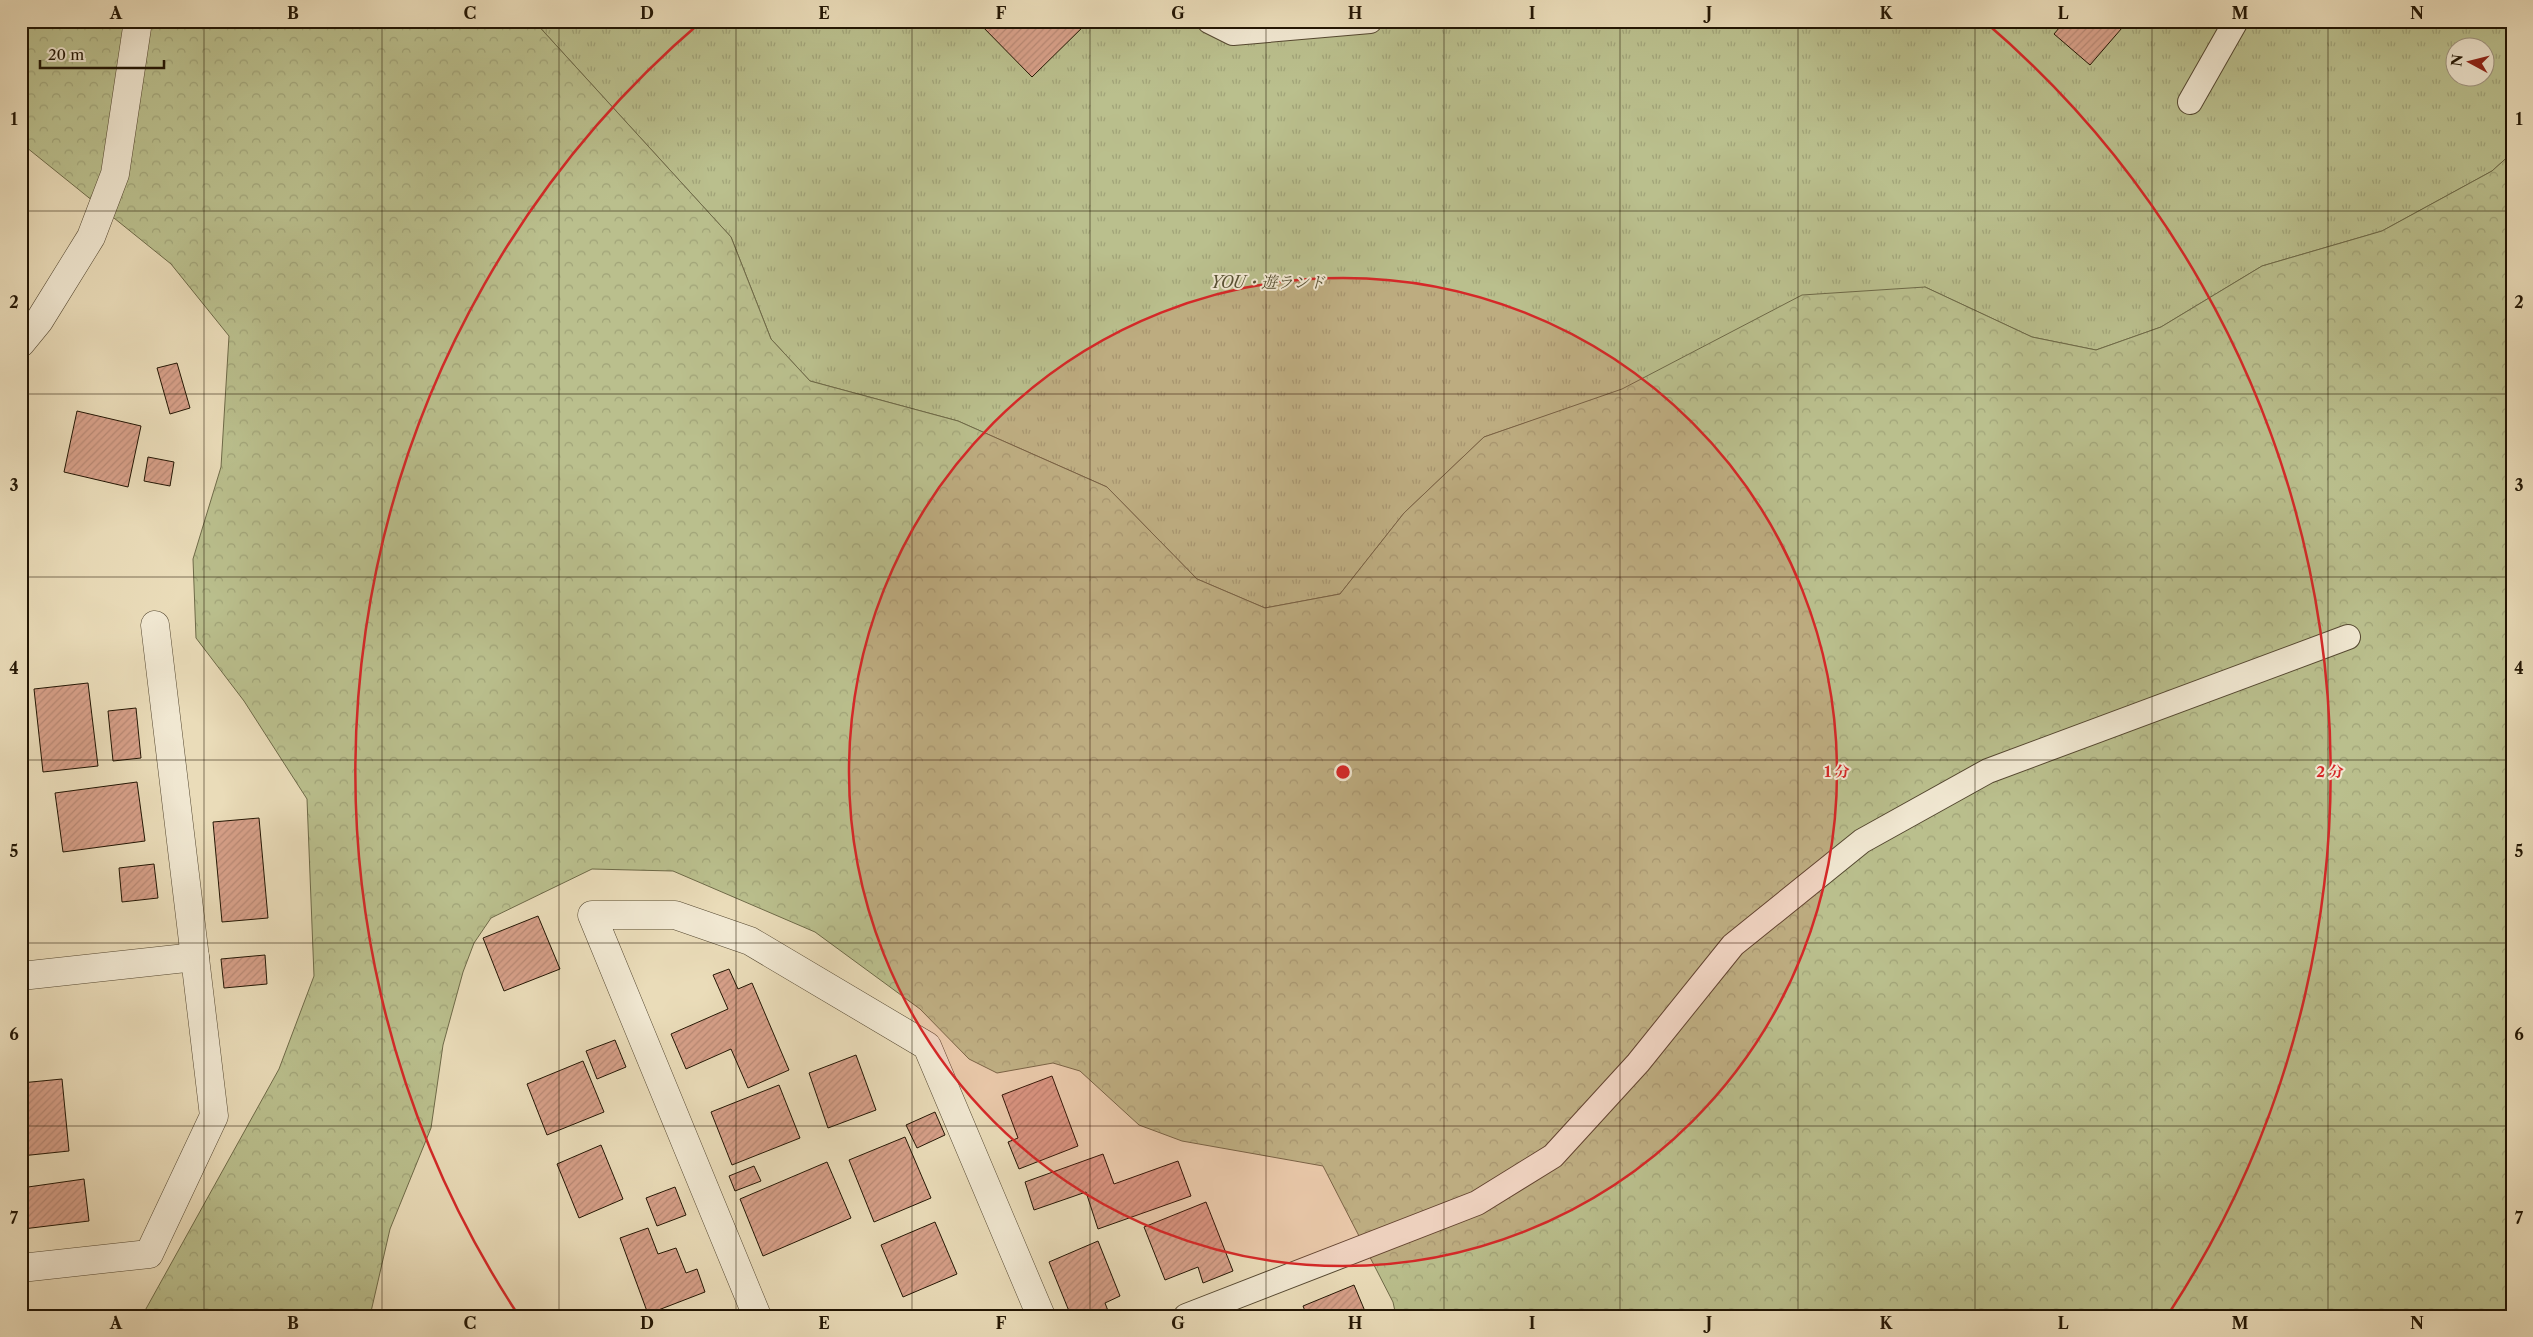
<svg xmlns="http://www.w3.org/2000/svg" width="2533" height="1337" font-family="'Libre Caslon Text','Noto Serif JP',serif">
  <defs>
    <pattern id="grass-tufts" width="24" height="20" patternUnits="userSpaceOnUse" patternTransform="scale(1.25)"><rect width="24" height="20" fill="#babf8d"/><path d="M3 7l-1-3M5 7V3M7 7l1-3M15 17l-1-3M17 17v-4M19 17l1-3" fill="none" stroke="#a0a378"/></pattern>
    <pattern id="forest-crowns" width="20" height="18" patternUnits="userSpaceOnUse" patternTransform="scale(1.25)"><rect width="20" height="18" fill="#babf8d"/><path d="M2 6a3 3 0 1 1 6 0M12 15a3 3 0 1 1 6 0" fill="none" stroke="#a0a378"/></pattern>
    <pattern id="building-hatch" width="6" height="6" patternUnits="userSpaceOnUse" patternTransform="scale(1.25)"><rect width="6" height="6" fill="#d7a089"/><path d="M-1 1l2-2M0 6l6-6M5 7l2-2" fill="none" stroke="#b88975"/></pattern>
  </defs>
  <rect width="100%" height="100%" fill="#eadcb9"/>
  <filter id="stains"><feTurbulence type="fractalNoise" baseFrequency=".004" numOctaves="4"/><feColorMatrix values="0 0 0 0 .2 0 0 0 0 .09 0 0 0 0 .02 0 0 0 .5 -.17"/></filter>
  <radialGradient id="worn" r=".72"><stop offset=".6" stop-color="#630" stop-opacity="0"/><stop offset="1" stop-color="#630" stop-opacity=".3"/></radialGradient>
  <path fill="url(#grass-tufts)" stroke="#6e6a48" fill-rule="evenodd" d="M 534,21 L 2512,21 L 2512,153 L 2492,171 L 2382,231 L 2262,266 L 2161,327 L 2096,350 L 2032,337 L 1925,287 L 1484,437 L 1404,513 L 1340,594 L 1265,608 L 1197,579 L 1107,487 L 958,421 L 810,381 L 771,339 L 731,237 ZM 2456,48 L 2486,48 L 2486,78 L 2456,78 Z"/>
  <path fill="url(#forest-crowns)" stroke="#6e6a48" d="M 21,21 L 534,21 L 731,237 L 771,339 L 810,381 L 958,421 L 1107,487 L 1197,579 L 1265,608 L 1340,594 L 1404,513 L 1484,437 L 1622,389 L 1802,295 L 1925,287 L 2032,337 L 2096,350 L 2161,327 L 2262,266 L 2382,231 L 2492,171 L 2512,153 L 2512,1316 L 1396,1316 L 1393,1302 L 1323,1166 L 1182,1141 L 1139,1125 L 1080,1071 L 1053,1063 L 997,1073 L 969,1059 L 920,1009 L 815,932 L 673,871 L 592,869 L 491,918 L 474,943 L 463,972 L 443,1045 L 431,1128 L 390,1229 L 370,1316 L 142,1316 L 279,1069 L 314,976 L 307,799 L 244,701 L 196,638 L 193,559 L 221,467 L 229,336 L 171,264 L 21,143 Z"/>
  <g fill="url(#building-hatch)" stroke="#231604">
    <path d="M 977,21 L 1089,21 L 1032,77 Z"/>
    <path d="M 2065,21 L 2128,21 L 2090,65 L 2054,34 Z"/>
    <path d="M 177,363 L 190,408 L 170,414 L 157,368 Z"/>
    <path d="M 77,411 L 141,426 L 128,487 L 64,472 Z"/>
    <path d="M 148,457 L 174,462 L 170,486 L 144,481 Z"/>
    <path d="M 88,683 L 98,766 L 43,772 L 34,689 Z"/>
    <path d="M 136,708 L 141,758 L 113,761 L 108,711 Z"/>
    <path d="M 137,782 L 145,841 L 63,852 L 55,793 Z"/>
    <path d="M 259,818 L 268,918 L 222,922 L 213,822 Z"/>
    <path d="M 154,864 L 158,898 L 122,902 L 119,868 Z"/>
    <path d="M 538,916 L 560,969 L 504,991 L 483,938 Z"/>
    <path d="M 265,955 L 267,984 L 224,988 L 221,959 Z"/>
    <path d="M 729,969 L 738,989 L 752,983 L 789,1070 L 748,1088 L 731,1049 L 686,1069 L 671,1034 L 728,1009 L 713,975 Z"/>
    <path d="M 615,1040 L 626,1067 L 597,1079 L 586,1051 Z"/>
    <path d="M 856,1055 L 876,1110 L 828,1128 L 809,1073 Z"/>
    <path d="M 583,1061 L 604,1112 L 547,1135 L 527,1084 Z"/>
    <path d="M 1052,1076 L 1078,1146 L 1019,1169 L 1008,1142 L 1018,1138 L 1002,1095 Z"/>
    <path d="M 62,1079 L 69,1151 L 21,1156 L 21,1083 Z"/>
    <path d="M 779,1085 L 800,1138 L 732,1165 L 711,1112 Z"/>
    <path d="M 935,1112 L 945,1135 L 917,1148 L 906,1125 Z"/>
    <path d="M 905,1137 L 931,1198 L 874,1222 L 849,1160 Z"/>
    <path d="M 601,1145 L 623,1199 L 579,1218 L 557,1164 Z"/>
    <path d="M 1103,1154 L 1114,1184 L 1178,1161 L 1191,1196 L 1098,1229 L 1086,1192 L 1034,1210 L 1025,1182 Z"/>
    <path d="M 827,1162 L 851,1218 L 763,1256 L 740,1199 Z"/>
    <path d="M 754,1166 L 761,1181 L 735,1191 L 729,1176 Z"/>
    <path d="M 84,1179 L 89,1221 L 23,1229 L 21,1188 Z"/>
    <path d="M 675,1187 L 686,1215 L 657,1226 L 646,1198 Z"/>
    <path d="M 1206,1202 L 1233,1271 L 1203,1283 L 1198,1267 L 1165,1280 L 1144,1227 Z"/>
    <path d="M 935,1222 L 957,1274 L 903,1297 L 881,1245 Z"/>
    <path d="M 648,1228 L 658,1254 L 676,1248 L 686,1273 L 697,1269 L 705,1292 L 648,1314 L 620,1238 Z"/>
    <path d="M 1098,1241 L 1120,1296 L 1105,1303 L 1110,1316 L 1071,1316 L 1049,1262 Z"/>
    <path d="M 1354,1285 L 1367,1316 L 1307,1316 L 1303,1306 Z"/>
  </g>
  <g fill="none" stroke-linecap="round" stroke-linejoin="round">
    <g stroke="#554831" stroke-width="26">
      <g id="lane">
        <path d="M 1209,21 L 1233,33 L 1370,21"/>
        <path d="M 2190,102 L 2236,21"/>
        <path d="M 1186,1316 L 1477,1203 L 1553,1156 L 1638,1063 L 1733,945 L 1862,841 L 1988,771 L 2348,637"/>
      </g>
    </g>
    <g stroke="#554831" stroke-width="29">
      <g id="street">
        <path d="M 21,343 L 39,321 L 91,237 L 115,174 L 138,21"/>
        <path d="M 21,976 L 195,957"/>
        <path d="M 21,1268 L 149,1254 L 214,1116 L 155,625"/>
        <path d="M 757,1316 L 592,915 L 675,915 L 750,941 L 927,1046 L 1041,1316"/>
      </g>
    </g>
    <use href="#lane" stroke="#f1e8d2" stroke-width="24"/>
    <use href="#street" stroke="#f1e8d2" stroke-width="28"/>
  </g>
  <path fill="none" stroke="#231604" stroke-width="1" stroke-opacity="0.55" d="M 204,21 L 204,1316M 382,21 L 382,1316M 559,21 L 559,1316M 736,21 L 736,1316M 912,21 L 912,1316M 1090,21 L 1090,1316M 1266,21 L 1266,1316M 1444,21 L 1444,1316M 1620,21 L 1620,1316M 1798,21 L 1798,1316M 1975,21 L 1975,1316M 2152,21 L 2152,1316M 2328,21 L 2328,1316M 21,211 L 2512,211M 21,394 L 2512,394M 21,577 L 2512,577M 21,760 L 2512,760M 21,943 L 2512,943M 21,1126 L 2512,1126"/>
  <circle cx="1343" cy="772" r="494" fill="#d62828" fill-opacity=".12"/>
  <g fill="none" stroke="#d62828" stroke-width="2.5">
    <circle cx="1343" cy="772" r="494"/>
    <path d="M515 1310A987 987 0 0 1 702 21M1984 21A987 987 0 0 1 2171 1310"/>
  </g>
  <g text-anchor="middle" stroke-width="4" stroke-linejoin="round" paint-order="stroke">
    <g font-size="16" font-style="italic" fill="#585134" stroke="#f1e8d2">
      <text x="1268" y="288">YOU・遊ランド</text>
    </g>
  </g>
  <circle cx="1343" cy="772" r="8" fill="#d62828" stroke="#f1e8d2" stroke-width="2.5"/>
  <g font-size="15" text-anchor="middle" font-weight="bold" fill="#d62828" stroke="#f1e8d2" stroke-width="4" stroke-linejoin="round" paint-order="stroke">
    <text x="1837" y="777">1 分</text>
    <text x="2330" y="777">2 分</text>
  </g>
  <rect width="2533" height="1337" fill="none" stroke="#eadcb9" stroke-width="55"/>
  <g transform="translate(2470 62) rotate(277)"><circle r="24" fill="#f1e8d2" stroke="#9f9480"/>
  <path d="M0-4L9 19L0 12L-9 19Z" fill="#8f2418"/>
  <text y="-8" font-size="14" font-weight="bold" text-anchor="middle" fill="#231604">N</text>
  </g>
  <path d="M40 60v8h124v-8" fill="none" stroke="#231604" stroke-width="2.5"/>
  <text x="48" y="60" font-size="15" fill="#231604" stroke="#f1e8d2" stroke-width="4" paint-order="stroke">20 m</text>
  <rect x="28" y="28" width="2478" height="1282" fill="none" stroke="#231604" stroke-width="2"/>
  <g font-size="16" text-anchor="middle" font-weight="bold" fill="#231604">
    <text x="116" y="19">A</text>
    <text x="293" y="19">B</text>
    <text x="470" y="19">C</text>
    <text x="647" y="19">D</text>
    <text x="824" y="19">E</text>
    <text x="1001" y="19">F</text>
    <text x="1178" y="19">G</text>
    <text x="1355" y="19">H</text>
    <text x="1532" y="19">I</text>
    <text x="1709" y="19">J</text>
    <text x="1886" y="19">K</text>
    <text x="2063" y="19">L</text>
    <text x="2240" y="19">M</text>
    <text x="2417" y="19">N</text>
    <text x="14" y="125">1</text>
    <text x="2519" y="125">1</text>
    <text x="14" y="308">2</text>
    <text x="2519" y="308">2</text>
    <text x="14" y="491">3</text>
    <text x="2519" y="491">3</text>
    <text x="14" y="674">4</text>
    <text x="2519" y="674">4</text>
    <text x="14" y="857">5</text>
    <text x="2519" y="857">5</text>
    <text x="14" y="1040">6</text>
    <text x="2519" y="1040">6</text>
    <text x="14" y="1224">7</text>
    <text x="2519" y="1224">7</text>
    <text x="116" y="1329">A</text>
    <text x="293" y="1329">B</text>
    <text x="470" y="1329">C</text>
    <text x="647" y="1329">D</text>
    <text x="824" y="1329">E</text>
    <text x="1001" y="1329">F</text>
    <text x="1178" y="1329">G</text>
    <text x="1355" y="1329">H</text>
    <text x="1532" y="1329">I</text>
    <text x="1709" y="1329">J</text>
    <text x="1886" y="1329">K</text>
    <text x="2063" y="1329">L</text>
    <text x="2240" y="1329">M</text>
    <text x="2417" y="1329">N</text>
  </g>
  <rect width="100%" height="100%" filter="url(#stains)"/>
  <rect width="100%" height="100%" fill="url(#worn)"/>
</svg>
